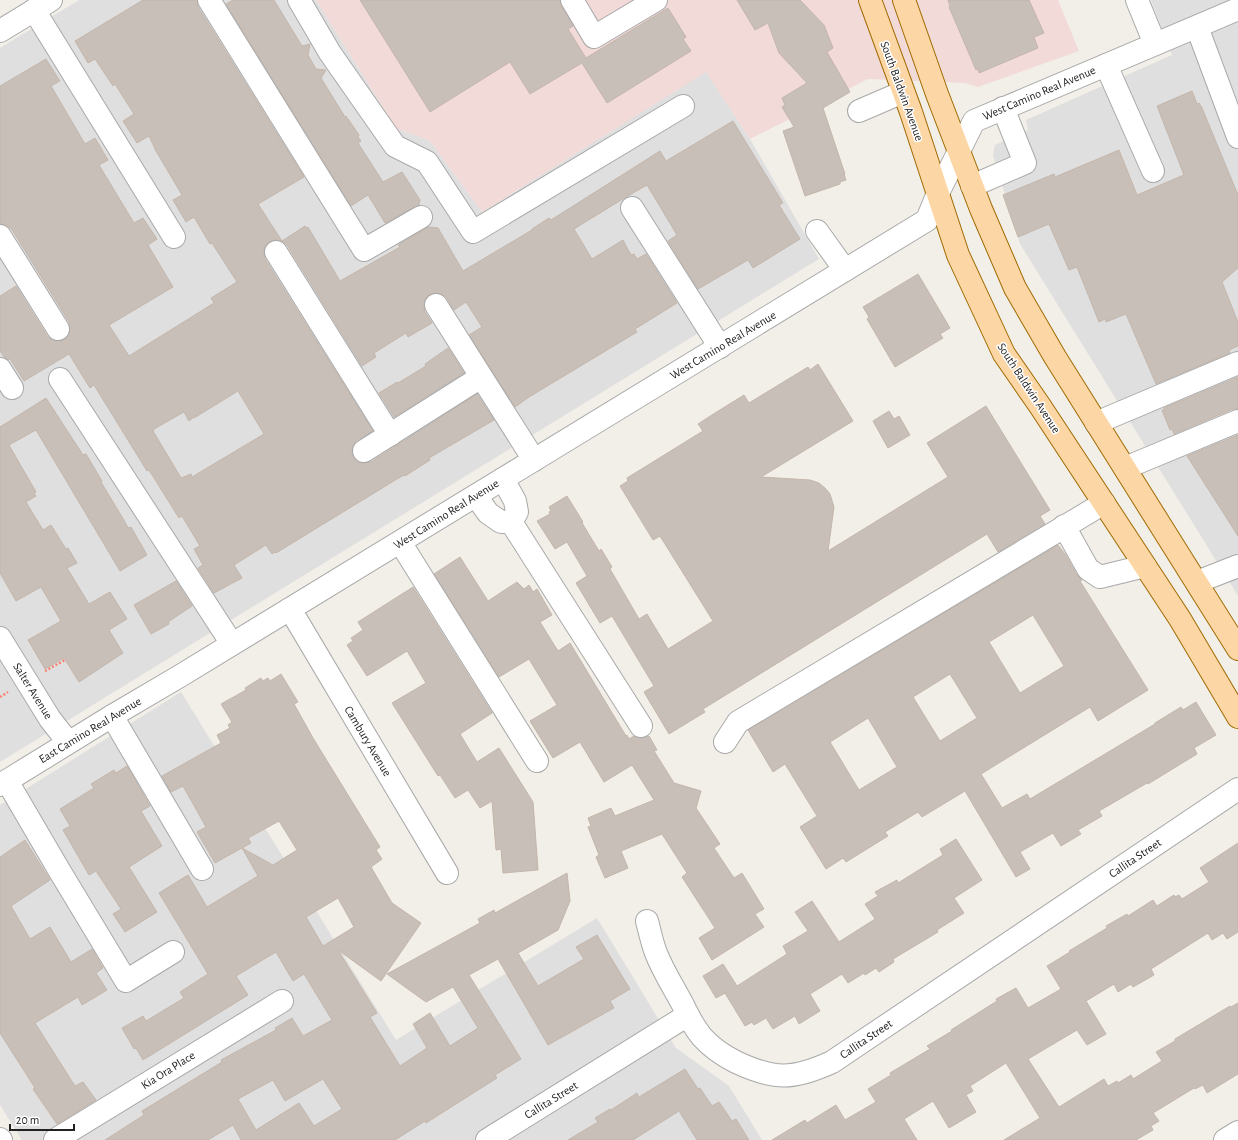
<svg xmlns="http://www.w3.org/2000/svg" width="1238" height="1140" font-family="'Alegreya Sans',sans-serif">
  <rect width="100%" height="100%" fill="#f2efe9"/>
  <g fill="#e0dfdf">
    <path d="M 79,0 L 316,0 L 396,128 L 430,141 L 482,212 L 706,71 L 750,139 L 819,259 L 0,762 L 0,48 Z"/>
    <path d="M 1151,0 L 1238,0 L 1238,596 L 1020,244 L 993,155 L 995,145 L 1028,130 L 1026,120 L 1172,55 Z"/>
    <path d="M 181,692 L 396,1040 L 597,918 L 676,1048 L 729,1086 L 762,1140 L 22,1140 L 0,1105 L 0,805 Z"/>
  </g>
  <path fill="#f2dad9" d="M 316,0 L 1058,0 L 1079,51 L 978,87 L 965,83 L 868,79 L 750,139 L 706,72 L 482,212 L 430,141 L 396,128 Z"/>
  <g fill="#c7bfb8" stroke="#c4b6ab" fill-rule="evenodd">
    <path d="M 143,0 L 197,0 L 198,7 L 304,177 L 258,204 L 282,241 L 275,240 L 269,242 L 265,246 L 264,253 L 265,259 L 373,431 L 357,440 L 353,445 L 352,452 L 354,458 L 358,462 L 364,463 L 371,462 L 477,394 L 494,420 L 429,458 L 430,460 L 405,476 L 404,475 L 397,479 L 276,553 L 275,552 L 272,554 L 266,545 L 234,565 L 242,578 L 214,593 L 198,568 L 203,565 L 194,549 L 200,546 L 182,516 L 179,518 L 149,470 L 147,471 L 94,385 L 90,388 L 69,354 L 24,381 L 10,359 L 8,360 L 4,357 L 0,351 L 0,296 L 16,286 L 47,336 L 52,340 L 58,341 L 64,340 L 69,335 L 70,329 L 69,322 L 11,228 L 10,228 L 6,225 L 0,224 L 0,86 L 46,59 L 60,81 L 51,86 L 85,144 L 95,138 L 108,160 L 99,165 L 134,223 L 143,218 L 157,239 L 148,245 L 173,287 L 109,325 L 129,356 L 214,303 L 211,298 L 237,282 L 212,243 L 210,244 L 194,217 L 186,222 L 173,200 L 182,195 L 156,151 L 149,136 L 137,143 L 123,121 L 134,114 L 115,84 L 113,86 L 95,59 L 88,63 L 75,41 ZM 238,391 L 264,434 L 192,477 L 191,474 L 181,478 L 153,431 L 154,430 L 154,429 L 184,412 L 189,421 L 194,417 L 194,418 Z"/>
    <path d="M 233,0 L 274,0 L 302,46 L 310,44 L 308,55 L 316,69 L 326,70 L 321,78 L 345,117 L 346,116 L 359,135 L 358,137 L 361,141 L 358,143 L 383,182 L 402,172 L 420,200 L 419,205 L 385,223 L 368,195 L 351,206 L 226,4 Z"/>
    <path d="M 360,0 L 560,0 L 561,6 L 573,26 L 568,29 L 586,58 L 668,8 L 686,37 L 683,39 L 691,51 L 607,103 L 582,63 L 530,94 L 510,62 L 430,112 Z"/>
    <path d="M 737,0 L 800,0 L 824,25 L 833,48 L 827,52 L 850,92 L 823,108 L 845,174 L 844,174 L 846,180 L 840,182 L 840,184 L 805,196 L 783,131 L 794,127 L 782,107 L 785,105 L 782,98 L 807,83 L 779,53 L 768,23 L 755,30 Z"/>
    <path d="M 948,0 L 1029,0 L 1044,33 L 1034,37 L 1038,48 L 979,73 L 978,69 L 976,70 L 949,7 L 950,6 Z"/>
    <path d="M 1192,91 L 1197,104 L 1199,103 L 1202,108 L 1238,195 L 1238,268 L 1222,282 L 1238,322 L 1238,346 L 1229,350 L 1230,353 L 1156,384 L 1126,314 L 1106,322 L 1105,319 L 1099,322 L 1077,267 L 1069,270 L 1049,224 L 1018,237 L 1003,195 L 1054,174 L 1055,177 L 1119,150 L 1137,195 L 1184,175 L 1157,106 Z"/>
    <path d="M 733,121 L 783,203 L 779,205 L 800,239 L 753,268 L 748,260 L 698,289 L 668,241 L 677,235 L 647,185 L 626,197 L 574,229 L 592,259 L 623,240 L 631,255 L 634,254 L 637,259 L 646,254 L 677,303 L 635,329 L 637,332 L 529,397 L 515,407 L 469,335 L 482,327 L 466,302 L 454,310 L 447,298 L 442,294 L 436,293 L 430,294 L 425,299 L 424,306 L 425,312 L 432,323 L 408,337 L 406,333 L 374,353 L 376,357 L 362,366 L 287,245 L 282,241 L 305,226 L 307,228 L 308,227 L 340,281 L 400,247 L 398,245 L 428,227 L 438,228 L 463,271 L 532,230 L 532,229 L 549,218 L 551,220 L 660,151 L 666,161 Z"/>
    <path d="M 918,274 L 950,328 L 940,334 L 943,338 L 895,367 L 867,319 L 869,317 L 863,307 Z"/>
    <path d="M 448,348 L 464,373 L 394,417 L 379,393 L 397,382 L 398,383 L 426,366 L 425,364 Z"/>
    <path d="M 818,364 L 853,421 L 761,477 L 810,480 L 819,483 L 825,488 L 830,494 L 834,507 L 828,551 L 948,477 L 927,443 L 986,406 L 1050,510 L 1040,516 L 1045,524 L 998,552 L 987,534 L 703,709 L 705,712 L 669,734 L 644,692 L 654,686 L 612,616 L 600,623 L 576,583 L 587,576 L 567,542 L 555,549 L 537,521 L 550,514 L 549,512 L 551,511 L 549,507 L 567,496 L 583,522 L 582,523 L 599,551 L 601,549 L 612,567 L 610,569 L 639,619 L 647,614 L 668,649 L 713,621 L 660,536 L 653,540 L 620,486 L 628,481 L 627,478 L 703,431 L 698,424 L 715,413 L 744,395 L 749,403 L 808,367 L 810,370 Z"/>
    <path d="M 1238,377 L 1238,409 L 1233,409 L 1174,434 L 1172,429 L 1170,430 L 1162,410 L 1164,410 L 1164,408 Z"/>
    <path d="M 46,398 L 83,455 L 86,454 L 102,481 L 101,482 L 125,522 L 128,528 L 131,527 L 147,555 L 120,571 L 36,430 L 9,445 L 36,492 L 34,493 L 36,496 L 26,502 L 43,530 L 51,525 L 66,549 L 68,548 L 77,563 L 67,568 L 89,604 L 110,592 L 127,619 L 109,630 L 123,653 L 79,682 L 64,658 L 45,669 L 28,640 L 61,621 L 41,587 L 16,601 L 0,573 L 0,427 Z"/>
    <path d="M 889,411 L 894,419 L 899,416 L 910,435 L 888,448 L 873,421 Z"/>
    <path d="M 1238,435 L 1238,536 L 1187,456 Z"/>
    <path d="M 1058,545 L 1065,554 L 1077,575 L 1082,580 L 1080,581 L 1148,690 L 1098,721 L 1090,707 L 981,774 L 1002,808 L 1027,794 L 1030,799 L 1155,724 L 1155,723 L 1181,707 L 1183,710 L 1196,702 L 1216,735 L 1194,748 L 1197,754 L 1148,784 L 1147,783 L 1099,811 L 1102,816 L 1078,830 L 1081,834 L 1061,846 L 1053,833 L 1020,852 L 1030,869 L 1016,877 L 965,791 L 922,817 L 918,812 L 885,832 L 888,836 L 846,862 L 843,858 L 826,869 L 800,827 L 817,816 L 785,764 L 773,772 L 748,730 ZM 1033,615 L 1064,666 L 1020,693 L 989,642 ZM 950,674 L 977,718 L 940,741 L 913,697 ZM 868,718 L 897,767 L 859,790 L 830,742 Z"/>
    <path d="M 460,557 L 488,601 L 517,582 L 524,589 L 529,585 L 533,592 L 537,589 L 552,615 L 540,622 L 558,651 L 570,643 L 626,736 L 627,735 L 629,739 L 634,736 L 642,738 L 649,736 L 657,750 L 654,751 L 674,783 L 701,791 L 696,808 L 720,844 L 714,848 L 734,878 L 742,873 L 764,909 L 755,914 L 764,927 L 712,960 L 699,938 L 715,928 L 682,877 L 687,873 L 662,834 L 621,851 L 628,868 L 605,878 L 596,857 L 599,855 L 588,827 L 591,826 L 588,818 L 611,808 L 615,816 L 654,800 L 632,765 L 604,782 L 580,742 L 553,758 L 530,721 L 557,705 L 529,659 L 499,677 L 434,574 Z"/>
    <path d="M 176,581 L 192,606 L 168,622 L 169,624 L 151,634 L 134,605 Z"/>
    <path d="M 413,587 L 492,713 L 460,734 L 477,762 L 499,748 L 533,802 L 538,870 L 503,873 L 501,849 L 496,850 L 492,801 L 480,808 L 468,790 L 455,798 L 440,775 L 438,776 L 392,703 L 426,683 L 407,651 L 367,676 L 347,645 L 353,641 L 351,638 L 363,630 L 358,622 Z"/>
    <path d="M 281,674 L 298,702 L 294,704 L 313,738 L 380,847 L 376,850 L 382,859 L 371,867 L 392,903 L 421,923 L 381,981 L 338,950 L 377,1013 L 370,1017 L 400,1066 L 427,1048 L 413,1024 L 430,1013 L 450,1046 L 478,1028 L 453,987 L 426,1002 L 387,974 L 480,923 L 478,919 L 494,910 L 495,913 L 567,873 L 570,901 L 558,930 L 518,953 L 538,986 L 584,959 L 576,947 L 597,935 L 630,989 L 610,1001 L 614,1008 L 548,1045 L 498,959 L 469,975 L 521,1059 L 495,1075 L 497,1078 L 426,1123 L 425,1121 L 395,1140 L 241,1140 L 233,1125 L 208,1140 L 105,1140 L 144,1115 L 142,1111 L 222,1062 L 221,1060 L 276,1030 L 275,1028 L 292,1018 L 303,1036 L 332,1020 L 304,974 L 293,981 L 276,952 L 236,976 L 248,995 L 143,1060 L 136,1048 L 134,1049 L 122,1028 L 143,1016 L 146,1021 L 184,998 L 180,992 L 208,974 L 159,893 L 188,875 L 207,907 L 258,876 L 242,848 L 215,863 L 197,832 L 206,827 L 183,786 L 171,792 L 162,776 L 221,743 L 217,735 L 230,728 L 228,725 L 232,722 L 221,704 L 246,690 L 245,688 L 261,678 L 263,681 L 268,678 L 270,681 ZM 279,821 L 297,850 L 273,865 L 242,848 L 251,843 L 248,838 ZM 338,898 L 354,927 L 323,946 L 306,917 ZM 323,1079 L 342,1109 L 314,1126 L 299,1103 L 256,1130 L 238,1099 L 273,1080 L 285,1101 Z"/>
    <path d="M 127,766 L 150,806 L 141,811 L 162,846 L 129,867 L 157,912 L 125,932 L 113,914 L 121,909 L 96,871 L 89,875 L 63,830 L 70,826 L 60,809 L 94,788 L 91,784 L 114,770 L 116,773 Z"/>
    <path d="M 956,839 L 982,880 L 954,898 L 964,913 L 937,930 L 938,932 L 893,959 L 894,962 L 879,972 L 876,968 L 865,975 L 864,973 L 848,983 L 842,974 L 810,994 L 820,1011 L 799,1024 L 795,1016 L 773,1029 L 766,1018 L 754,1025 L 752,1022 L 745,1026 L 725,993 L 727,992 L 716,998 L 703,976 L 723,964 L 737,986 L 787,954 L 783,946 L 808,931 L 795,912 L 812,901 L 839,942 L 875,919 L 865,904 L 878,896 L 875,892 L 897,880 L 898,883 L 943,855 L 940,849 Z"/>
    <path d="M 25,840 L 50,880 L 11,906 L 30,939 L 50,927 L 71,962 L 92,949 L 103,968 L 96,973 L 107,990 L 82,1005 L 78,997 L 35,1023 L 75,1086 L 83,1082 L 96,1100 L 57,1124 L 33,1089 L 35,1088 L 0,1033 L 0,857 Z"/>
    <path d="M 1238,843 L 1238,932 L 1227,939 L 1223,933 L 1212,940 L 1208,933 L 1151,969 L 1154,975 L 1133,987 L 1131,984 L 1118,992 L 1114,984 L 1086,1001 L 1106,1034 L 1087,1045 L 1077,1030 L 1028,1059 L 1059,1107 L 1104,1079 L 1108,1086 L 1117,1081 L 1118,1083 L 1131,1075 L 1133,1079 L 1162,1061 L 1156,1052 L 1175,1041 L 1175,1039 L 1230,1006 L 1231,1007 L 1238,1003 L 1238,1074 L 1207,1093 L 1203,1085 L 1195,1089 L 1194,1088 L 1153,1113 L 1159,1121 L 1151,1126 L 1153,1130 L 1136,1140 L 1004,1140 L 1040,1118 L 1006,1063 L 970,1086 L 973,1091 L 966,1095 L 976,1112 L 949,1128 L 933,1101 L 904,1119 L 917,1140 L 772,1140 L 805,1120 L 807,1123 L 836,1105 L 845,1120 L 876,1102 L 868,1089 L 891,1075 L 890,1073 L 930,1049 L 927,1046 L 952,1031 L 951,1030 L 997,1001 L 996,999 L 1016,988 L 1028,1008 L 1061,989 L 1047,966 L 1070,952 L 1069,951 L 1107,928 L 1106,926 L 1127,914 L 1128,916 L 1153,900 L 1157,906 L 1174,895 L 1175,897 L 1179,895 L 1182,899 L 1209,882 L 1200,868 Z"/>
    <path d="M 685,1069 L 698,1089 L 700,1088 L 712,1106 L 719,1102 L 732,1121 L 736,1119 L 749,1140 L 697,1140 L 679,1111 L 633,1140 L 568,1140 L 598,1122 L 595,1118 L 610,1109 L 611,1110 L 637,1093 L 639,1097 Z"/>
  </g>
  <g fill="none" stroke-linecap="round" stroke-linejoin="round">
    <g stroke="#a9a9a9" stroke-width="24">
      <g id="minor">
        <path d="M 209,0 L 364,250 L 421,217"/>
        <path d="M 299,0 L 330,53 L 395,146 L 427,162 L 473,232 L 683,106"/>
        <path d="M 572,0 L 594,37 L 656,0"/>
        <path d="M 1137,0 L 1155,44"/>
        <path d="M 34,10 L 174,237"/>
        <path d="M 1197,27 L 1238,137"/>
        <path d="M 0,31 L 51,0"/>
        <path d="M 1106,65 L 1153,171"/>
        <path d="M 859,111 L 903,92"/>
        <path d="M 972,186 L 1025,163 L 1003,108"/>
        <path d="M 632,208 L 720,347"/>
        <path d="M 817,231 L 845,270"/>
        <path d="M 0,236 L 58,329"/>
        <path d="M 276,252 L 390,435"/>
        <path d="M 436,305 L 534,460"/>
        <path d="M 0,369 L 12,388"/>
        <path d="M 60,379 L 232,644"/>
        <path d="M 1096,423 L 1238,363"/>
        <path d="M 364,451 L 481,377"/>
        <path d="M 1125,468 L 1238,421"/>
        <path d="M 476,496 L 488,513 L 501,522 L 511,522 L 517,512 L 515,501 L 503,479"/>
        <path d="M 511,522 L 641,726"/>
        <path d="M 1064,526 L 1088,569 L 1100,577 L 1145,566"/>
        <path d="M 400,542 L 537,761"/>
        <path d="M 1197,582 L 1238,566"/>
        <path d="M 290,609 L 447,873"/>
        <path d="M 0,638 L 50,719 L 68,742"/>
        <path d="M 112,716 L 202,869"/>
        <path d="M 725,742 L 738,722 L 1104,503"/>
        <path d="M 7,781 L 59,870 L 126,981 L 173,952"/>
        <path d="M 0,785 L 112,716 L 180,676 L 927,220 L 938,193 L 974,121 L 1238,9"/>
        <path d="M 647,921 C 650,932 652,943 656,953 C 663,971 674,988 683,1005 C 688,1016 694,1027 702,1037 C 711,1047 724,1056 736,1062 C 774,1080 793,1080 832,1062 L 1238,789"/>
        <path d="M 0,1139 L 1,1140"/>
        <path d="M 55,1140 L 282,1001"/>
        <path d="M 487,1140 L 688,1015"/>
        <path d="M 1225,1140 L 1238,1132"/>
      </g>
    </g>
    <g stroke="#a06b00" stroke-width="24">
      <g id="major">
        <path d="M 870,0 L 911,112 L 958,255 L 1004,354 L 1040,406 L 1180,619 L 1238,717"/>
        <path d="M 904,0 L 937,94 L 981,209 L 1015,288 L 1055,357 L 1238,649"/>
      </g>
    </g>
    <g stroke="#fa8072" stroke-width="2.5" stroke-dasharray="2 2" stroke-linecap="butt">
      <path d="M 45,671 L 65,660"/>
      <path d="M 0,697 L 8,692"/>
    </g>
    <use href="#minor" stroke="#fff" stroke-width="22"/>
    <use href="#major" stroke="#fcd6a4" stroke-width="22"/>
  </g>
  <g text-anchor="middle" stroke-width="3" stroke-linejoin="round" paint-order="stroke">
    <g font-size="12" fill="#222" stroke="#fff">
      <text transform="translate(902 91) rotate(70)" y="4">South Baldwin Avenue</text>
      <text transform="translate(1039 93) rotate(-23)" y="4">West Camino Real Avenue</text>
      <text transform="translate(723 345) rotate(-31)" y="4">West Camino Real Avenue</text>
      <text transform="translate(1029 388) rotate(57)" y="4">South Baldwin Avenue</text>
      <text transform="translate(446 514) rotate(-32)" y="4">West Camino Real Avenue</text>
      <text transform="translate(33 691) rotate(58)" y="4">Salter Avenue</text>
      <text transform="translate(90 730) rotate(-31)" y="4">East Camino Real Avenue</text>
      <text transform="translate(368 741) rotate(59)" y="4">Cambury Avenue</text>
      <text transform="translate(1135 858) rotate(-34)" y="4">Callita Street</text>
      <text transform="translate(866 1039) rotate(-34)" y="4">Callita Street</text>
      <text transform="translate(168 1070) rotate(-32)" y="4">Kia Ora Place</text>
      <text transform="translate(551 1100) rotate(-32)" y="4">Callita Street</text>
    </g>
  </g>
  <path d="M10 1124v6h64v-6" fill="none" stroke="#222222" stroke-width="2"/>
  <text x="16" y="1124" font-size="12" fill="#222222" stroke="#ffffff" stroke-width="3" paint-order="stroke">20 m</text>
</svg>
